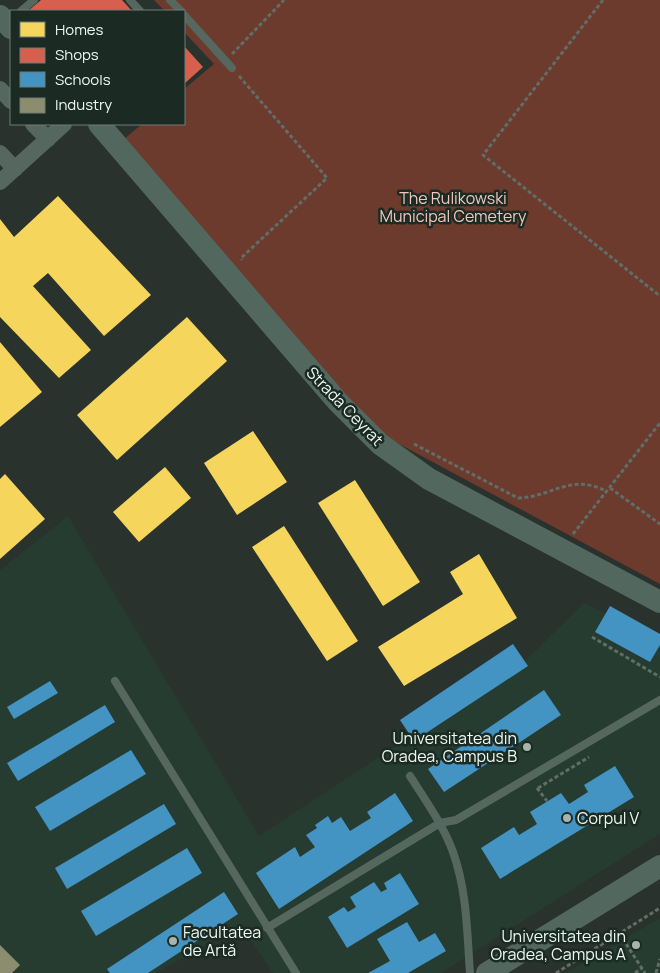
<svg xmlns="http://www.w3.org/2000/svg" width="660" height="973" font-family="Manrope,sans-serif">
  <rect width="100%" height="100%" fill="#29322d"/>
  <g fill="#263c31">
    <path d="M 68,516 L 259,836 L 525,661 L 584,603 L 660,639 L 660,834 L 441,973 L 273,973 L 241,925 L 156,973 L 15,973 L 0,954 L 0,570 Z"/>
    <path d="M 660,918 L 660,973 L 566,973 Z"/>
  </g>
  <path fill="#6c3b2d" d="M 154,0 L 660,0 L 660,584 L 375,431 L 124,139 L 142,124 L 184,124 L 184,89 L 214,64 L 184,32 L 184,11 L 165,11 Z"/>
  <g fill="#f6d55c">
    <path d="M 58,196 L 151,295 L 104,336 L 48,273 L 33,286 L 91,350 L 59,378 L 0,317 L 0,219 L 14,237 Z"/>
    <path d="M 187,317 L 227,361 L 117,460 L 77,415 Z"/>
    <path d="M 0,342 L 42,392 L 0,427 Z"/>
    <path d="M 253,431 L 287,482 L 237,515 L 204,463 Z"/>
    <path d="M 165,467 L 191,498 L 139,542 L 113,512 Z"/>
    <path d="M 5,474 L 45,519 L 0,559 L 0,479 Z"/>
    <path d="M 355,480 L 420,582 L 383,606 L 318,503 Z"/>
    <path d="M 284,526 L 358,641 L 327,661 L 252,547 Z"/>
    <path d="M 479,554 L 517,618 L 404,686 L 378,647 L 463,594 L 450,572 Z"/>
  </g>
  <g fill="#d6604d">
    <path d="M 41,0 L 122,0 L 132,11 L 28,11 Z"/>
    <path d="M 184,46 L 203,67 L 184,84 Z"/>
  </g>
  <g fill="#4393c3">
    <path d="M 610,606 L 660,634 L 660,645 L 650,662 L 595,632 Z"/>
    <path d="M 513,644 L 528,666 L 414,741 L 400,720 Z"/>
    <path d="M 50,681 L 58,693 L 14,719 L 7,707 Z"/>
    <path d="M 544,690 L 561,715 L 444,792 L 428,769 Z"/>
    <path d="M 105,705 L 115,722 L 18,781 L 7,763 Z"/>
    <path d="M 131,750 L 146,774 L 50,831 L 35,807 Z"/>
    <path d="M 615,766 L 634,797 L 500,879 L 481,848 L 514,827 L 519,835 L 537,824 L 530,812 L 561,793 L 569,804 L 588,792 L 584,785 Z"/>
    <path d="M 395,793 L 413,821 L 279,909 L 256,873 L 295,847 L 300,857 L 315,847 L 306,835 L 317,828 L 315,825 L 328,816 L 332,823 L 341,817 L 350,831 L 371,818 L 367,812 Z"/>
    <path d="M 164,804 L 176,824 L 67,889 L 55,868 Z"/>
    <path d="M 187,848 L 202,873 L 96,936 L 81,911 Z"/>
    <path d="M 400,873 L 419,904 L 347,948 L 328,917 L 344,907 L 348,912 L 356,907 L 350,897 L 374,882 L 381,892 L 387,889 L 384,883 Z"/>
    <path d="M 224,892 L 238,914 L 148,973 L 110,973 L 107,969 Z"/>
    <path d="M 407,922 L 419,942 L 435,933 L 446,951 L 408,973 L 368,973 L 390,961 L 377,939 Z"/>
  </g>
  <path fill="#8c8c6e" d="M 0,945 L 20,965 L 12,973 L 0,973 Z"/>
  <g fill="none" stroke-linecap="round" stroke-linejoin="round">
    <g stroke="#606e67" stroke-width="3" stroke-dasharray="4 2.5" stroke-linecap="butt">
      <path d="M 603,0 L 483,155 L 660,296"/>
      <path d="M 232,54 L 284,0"/>
      <path d="M 239,76 L 327,178 L 241,258 L 242,260"/>
      <path d="M 414,444 L 518,498 C 552,497 570,473 606,491"/>
      <path d="M 610,488 L 660,524"/>
      <path d="M 573,534 L 660,423"/>
      <path d="M 592,637 L 660,677"/>
      <path d="M 537,788 L 547,801"/>
      <path d="M 538,788 L 589,757"/>
      <path d="M 619,933 L 645,973"/>
      <path d="M 556,973 L 660,908"/>
      <path d="M 635,973 L 642,968"/>
      <path d="M 656,973 L 660,959"/>
    </g>
    <g stroke="#56675f" stroke-width="8">
      <path d="M 130,0 L 140,11"/>
      <path d="M 170,0 L 181,11"/>
      <path d="M 21,11 L 34,0"/>
      <path d="M 184,15 L 232,68"/>
      <path d="M 115,681 L 296,973"/>
      <path d="M 410,776 C 426,801 443,825 453,852 C 467,891 467,932 470,973"/>
      <path d="M 267,928 L 440,823 L 456,820 L 660,700"/>
    </g>
    <g stroke="#56675f" stroke-width="16">
      <path d="M 0,89 L 11,101"/>
      <path d="M 33,124 L 48,139"/>
      <path d="M 0,153 L 15,169"/>
      <path d="M 0,182 L 64,124"/>
    </g>
    <g stroke="#52685e" stroke-width="22">
      <path d="M 0,16 L 11,28"/>
      <path d="M 99,124 L 338,402 L 380,444 L 429,479 L 660,602"/>
      <path d="M 487,973 L 660,866"/>
    </g>
  </g>
  <g fill="#a8b3ad" stroke="#1b2b24" stroke-width="2">
    <circle cx="527" cy="747" r="5"/>
    <circle cx="567" cy="818" r="5"/>
    <circle cx="173" cy="941" r="5"/>
    <circle cx="636" cy="945" r="5"/>
  </g>
  <g text-anchor="middle" stroke-width="5" stroke-linejoin="round" paint-order="stroke">
    <g font-size="16" fill="#f1c7bc" stroke="#1b2b24">
      <text x="453" y="204">The Rulikowski<tspan x="453" dy="18">Municipal Cemetery</tspan></text>
    </g>
    <g font-size="16" fill="#edf8f2" stroke="#1b2b24">
      <text transform="translate(345 406) rotate(46)" y="6">Strada Ceyrat</text>
    </g>
    <g font-size="16" fill="#edf8f2" stroke="#1b2b24" text-anchor="end">
      <text x="517" y="744">Universitatea din<tspan x="517" dy="18">Oradea, Campus B</tspan></text>
      <text x="577" y="824" text-anchor="start">Corpul V</text>
      <text x="183" y="938" text-anchor="start">Facultatea<tspan x="183" dy="18">de Artă</tspan></text>
      <text x="626" y="942">Universitatea din<tspan x="626" dy="18">Oradea, Campus A</tspan></text>
    </g>
  </g>
  <rect x="10" y="10" width="175" height="115" fill="#1b2b24" stroke="#6f7d76"/>
  <rect x="20" y="22" width="25" height="15" fill="#f6d55c" stroke="#6f7d76"/>
  <text x="55" y="35" font-size="15" fill="#edf8f2">Homes</text>
  <rect x="20" y="48" width="25" height="15" fill="#d6604d" stroke="#6f7d76"/>
  <text x="55" y="60" font-size="15" fill="#edf8f2">Shops</text>
  <rect x="20" y="72" width="25" height="15" fill="#4393c3" stroke="#6f7d76"/>
  <text x="55" y="85" font-size="15" fill="#edf8f2">Schools</text>
  <rect x="20" y="98" width="25" height="15" fill="#8c8c6e" stroke="#6f7d76"/>
  <text x="55" y="110" font-size="15" fill="#edf8f2">Industry</text>
</svg>
